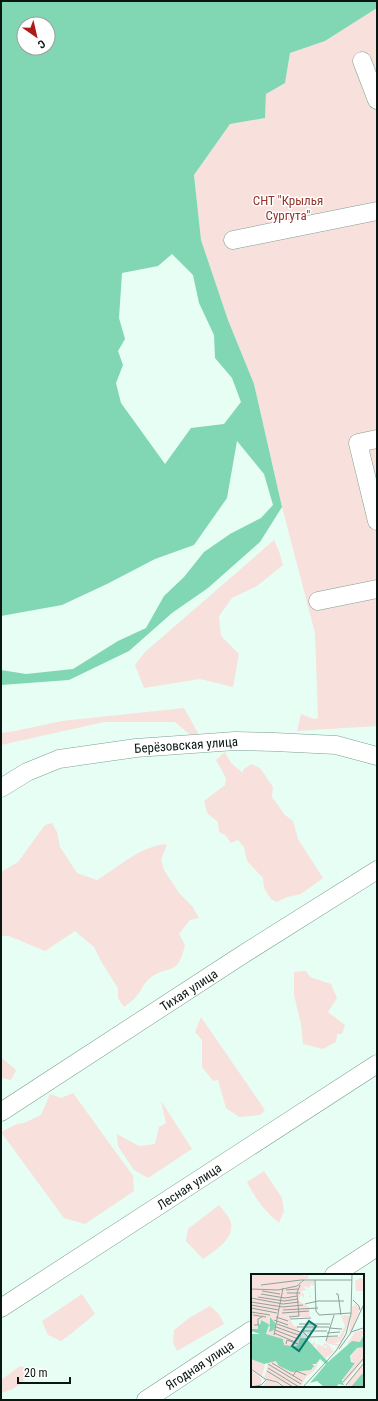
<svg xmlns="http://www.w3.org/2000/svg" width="378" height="1401" font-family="'Roboto Condensed',sans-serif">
  <rect width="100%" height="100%" fill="#e7fef4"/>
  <g fill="#f8e0dc">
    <path d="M 377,8 L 377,726 L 297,731 L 301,714 L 314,719 L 318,718 L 315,633 L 282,507 L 254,384 L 228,320 L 201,240 L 194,175 L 230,124 L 265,118 L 266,94 L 285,83 L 290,53 L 325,41 Z"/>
    <path d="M 274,540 L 279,551 L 283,565 L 257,586 L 232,598 L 219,616 L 221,636 L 239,654 L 233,687 L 200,679 L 144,688 L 135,665 L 145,652 Z"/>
    <path d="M 184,708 L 207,749 L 175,722 L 104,722 L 1,745 L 1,733 L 10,732 L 62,721 Z"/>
    <path d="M 225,752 L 231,763 L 243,773 L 243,770 L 251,764 L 260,768 L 273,787 L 272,797 L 285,815 L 293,821 L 298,839 L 323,878 L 301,894 L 287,897 L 277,902 L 271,899 L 264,888 L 263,878 L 247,861 L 244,847 L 238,840 L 231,843 L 225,835 L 219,832 L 218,822 L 207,813 L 204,801 L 225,785 L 226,778 L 216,760 Z"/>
    <path d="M 52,823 L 57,832 L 60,847 L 77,873 L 97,880 C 119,867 140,846 167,844 L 161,860 L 164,870 L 179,893 L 192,906 L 199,918 L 190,920 L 179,934 L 185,945 C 177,979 168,963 149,979 C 142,985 143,988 138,994 C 135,999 129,1003 124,1007 L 118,998 L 118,988 L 102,963 L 94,947 L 75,931 L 45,951 L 9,936 L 1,936 L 1,872 L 18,862 L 45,825 Z"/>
    <path d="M 306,971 L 310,977 L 331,984 L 337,998 L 328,1012 L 345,1025 L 342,1034 L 337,1034 L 336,1042 L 323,1049 L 303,1044 L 301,1024 L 294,995 L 294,972 Z"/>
    <path d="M 201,1017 L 265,1110 L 260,1115 L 239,1117 L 226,1108 L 218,1080 L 213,1081 L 202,1067 L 202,1040 L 195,1032 Z"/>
    <path d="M 1,1057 L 16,1070 L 11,1080 L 2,1078 L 1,1073 Z"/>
    <path d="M 73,1093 L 133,1176 L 134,1191 L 85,1224 L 64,1218 L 1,1132 L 17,1124 L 24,1123 L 41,1115 L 50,1094 L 61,1098 Z"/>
    <path d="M 161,1101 L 192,1149 L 148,1178 L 134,1170 L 118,1146 L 117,1134 L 139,1146 L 155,1144 L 159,1127 L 166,1123 Z"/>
    <path d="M 264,1171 L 282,1198 L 284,1211 L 279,1223 C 265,1212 255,1198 247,1182 Z"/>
    <path d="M 219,1205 C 222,1209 226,1213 229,1218 C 239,1236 215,1251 203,1259 L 186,1241 L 188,1229 Z"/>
    <path d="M 82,1294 L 95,1314 L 72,1333 L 61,1341 L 48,1335 L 42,1321 Z"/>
    <path d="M 210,1306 L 219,1314 L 224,1324 L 177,1351 L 173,1342 L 174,1330 L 189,1318 Z"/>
    <path d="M 20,1366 L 28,1368 C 26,1384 15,1389 1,1393 L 1,1380 Z"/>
  </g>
  <path fill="#81d6b4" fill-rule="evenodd" d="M 1,1 L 377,1 L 377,8 L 325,41 L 290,53 L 285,83 L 266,94 L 265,118 L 230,124 L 194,175 L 201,240 L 228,320 L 254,384 L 282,507 L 260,542 L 208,588 L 172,613 L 129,651 L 69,680 L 1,685 L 1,670 L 26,674 L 73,669 L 118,641 L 146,628 L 164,596 L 184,577 L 204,552 L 230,534 L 261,518 L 273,505 L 264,474 L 237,441 L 227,498 L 194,545 L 155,559 L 107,584 L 62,605 L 1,616 ZM 24,24 L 48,24 L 48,48 L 24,48 ZM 172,254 L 193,275 L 199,303 L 214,335 L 215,358 L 232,378 L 241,402 L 224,424 L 191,428 L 165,464 L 121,403 L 116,383 L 123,365 L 118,351 L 125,339 L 119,318 L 122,273 L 158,266 Z"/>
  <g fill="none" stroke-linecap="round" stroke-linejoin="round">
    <g stroke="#7ca090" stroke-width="19">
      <g id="minor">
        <path d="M 362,61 L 377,100"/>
        <path d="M 233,240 L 377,211"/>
        <path d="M 377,439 L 358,443 L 377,521"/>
        <path d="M 318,601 L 377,589"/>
        <path id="s1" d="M 1,788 L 27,772 L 59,759 L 136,748 L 235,741 L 274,742 L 336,745 L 377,756"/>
        <path id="s2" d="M 1,1112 L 242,955 L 377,870"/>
        <path d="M 334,1275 L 377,1247"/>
        <path id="s3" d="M 1,1308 L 377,1064"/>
        <path id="s4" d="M 146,1400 L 252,1330"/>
      </g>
    </g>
    <use href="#minor" stroke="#fff" stroke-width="18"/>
  </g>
  <g text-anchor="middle" stroke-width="3" stroke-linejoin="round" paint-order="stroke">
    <g font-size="13" fill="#91352d" stroke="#fff">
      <text x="288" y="205">CНТ "Крылья<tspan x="288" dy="15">Сургута"</tspan></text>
    </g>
    <g font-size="13" fill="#091712" stroke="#fff">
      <text dy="5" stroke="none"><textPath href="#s1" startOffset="193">Берёзовская улица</textPath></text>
      <text dy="5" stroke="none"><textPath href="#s2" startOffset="224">Тихая улица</textPath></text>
      <text dy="5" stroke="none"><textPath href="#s3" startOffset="224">Лесная улица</textPath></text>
      <text dy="5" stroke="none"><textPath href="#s4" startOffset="64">Ягодная улица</textPath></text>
    </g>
  </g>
  <g transform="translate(251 1274)">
    <rect width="113" height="113" fill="#e7fef4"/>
    <path d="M 0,0 L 12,0 L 12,3 L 13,0 L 53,0 L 52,2 L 57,1 L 58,4 L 50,6 L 50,10 L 53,7 L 64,7 L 62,12 L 60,10 L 58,14 L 53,12 L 54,15 L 58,15 L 60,23 L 57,23 L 59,22 L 58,15 L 49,18 L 53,20 L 53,24 L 50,20 L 48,27 L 58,33 L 59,43 L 37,43 L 44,53 L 46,51 L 48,58 L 52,60 L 50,63 L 54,61 L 61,65 L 59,65 L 62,68 L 54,62 L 50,64 L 47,71 L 33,71 L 33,66 L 15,61 L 18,53 L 11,46 L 8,48 L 9,51 L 7,50 L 7,55 L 0,55 ZM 110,4 L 113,5 L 113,17 L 105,17 L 104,7 ZM 105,30 L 109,35 L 101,55 L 86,76 L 98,59 L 101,33 ZM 94,41 L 99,42 L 99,46 L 90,67 L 83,70 L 88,70 L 87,72 L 75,69 L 76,63 L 88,63 L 94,52 L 90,42 ZM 113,56 L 109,68 L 96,70 L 104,58 ZM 63,67 L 66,74 L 66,70 L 76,74 L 76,72 L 72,72 L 73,69 L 78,71 L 82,77 L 85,76 L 74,85 L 67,77 L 64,71 L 61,71 ZM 113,72 L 113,86 L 93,110 L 92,103 L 104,89 L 100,86 L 100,82 L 106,74 ZM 0,85 L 14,91 L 11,103 L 0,95 ZM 69,86 L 64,96 L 55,103 L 50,113 L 33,113 L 29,109 L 13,104 L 18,87 L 25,87 L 35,94 L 49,97 L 62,95 L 61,90 L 65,91 ZM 113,88 L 113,99 L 100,113 L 95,111 ZM 0,96 L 11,105 L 9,113 L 0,113 ZM 16,106 L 25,109 L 31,113 L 11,113 Z" fill="#f8e0dc"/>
    <path d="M 19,43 L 25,50 L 23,56 L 18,58 L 19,53 L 18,51 L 15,60 L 32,65 L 33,71 L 44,72 L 47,71 L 49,64 L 55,64 L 77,88 L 101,67 L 109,68 L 113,60 L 113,73 L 106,74 L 99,82 L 100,88 L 104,89 L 91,106 L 93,111 L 99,113 L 88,110 L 85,113 L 73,113 L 66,107 L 59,109 L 75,90 L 69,85 L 65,90 L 61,90 L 63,92 L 60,96 L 41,98 L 28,92 L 25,87 L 13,90 L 0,85 L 0,60 L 9,60 L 0,57 L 0,55 L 7,55 L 7,48 L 9,51 L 10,46 L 19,51 ZM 113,99 L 113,113 L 100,113 L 110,101 Z" fill="#81d6b4"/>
    <path fill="none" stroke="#8ea29a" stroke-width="1" d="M 64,6 L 65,37 L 68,41M 10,11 L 50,6 L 101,6M 0,15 L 27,16 L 46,12 L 53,6M 35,16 L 47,15M 11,17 L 29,20M 36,19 L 49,19M 10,20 L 34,24 L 46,22M 85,20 L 87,20 L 90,41M 7,23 L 33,27 L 47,25M 0,24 L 32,30 L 48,28M 102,26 L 108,32 L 109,36M 0,28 L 32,33 L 52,31M 54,30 L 67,27 L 93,27M 0,31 L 28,36M 0,34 L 26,39M 32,36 L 67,34M 0,38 L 19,41M 31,39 L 58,37M 2,41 L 15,43M 68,41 L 100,39M 25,43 L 37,47M 38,43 L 48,42 L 46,19 L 49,11M 39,45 L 60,44M 23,46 L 37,51M 26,50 L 49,58M 48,50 L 79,50M 3,51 L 7,51 L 7,45 L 11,43M 25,53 L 50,62M 46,53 L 78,53M 78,54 L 91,55M 24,56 L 47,65 L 48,62M 50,56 L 57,63 L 87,62M 50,57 L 76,57M 100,58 L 112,54M 23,59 L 44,68M 76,59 L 89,58M 23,61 L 32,14M 75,67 L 83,41M 35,70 L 36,66 L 47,70M 88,75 L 99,60 L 113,30M 21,89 L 51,107M 17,90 L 50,110M 17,94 L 48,113M 0,95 L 14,105 L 26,108 L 33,113M 16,97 L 42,113M 42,102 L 45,97 L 55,101M 92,108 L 113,84M 95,111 L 113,89M 0,113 L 10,111 L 15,106M 52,113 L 85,77 L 95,60 L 100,40 L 101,0"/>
    <path fill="#0f766e" fill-opacity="0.15" stroke="#0f766e" stroke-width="2" d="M 58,47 L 65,52 L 48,77 L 41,72 Z"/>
    <rect width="113" height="113" fill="none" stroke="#091712" stroke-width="2"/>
  </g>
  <rect width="378" height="1401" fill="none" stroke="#091712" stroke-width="4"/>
  <g transform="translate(36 36) rotate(146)"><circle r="19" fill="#ffffff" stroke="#9da2a0"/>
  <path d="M0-3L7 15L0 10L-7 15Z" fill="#ad1b19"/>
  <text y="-6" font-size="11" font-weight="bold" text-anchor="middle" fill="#091712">С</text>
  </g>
  <path d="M18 1377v6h52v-6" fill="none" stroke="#091712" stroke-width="2"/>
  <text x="24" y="1377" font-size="12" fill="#091712" stroke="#ffffff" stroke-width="3" paint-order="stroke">20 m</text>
</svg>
